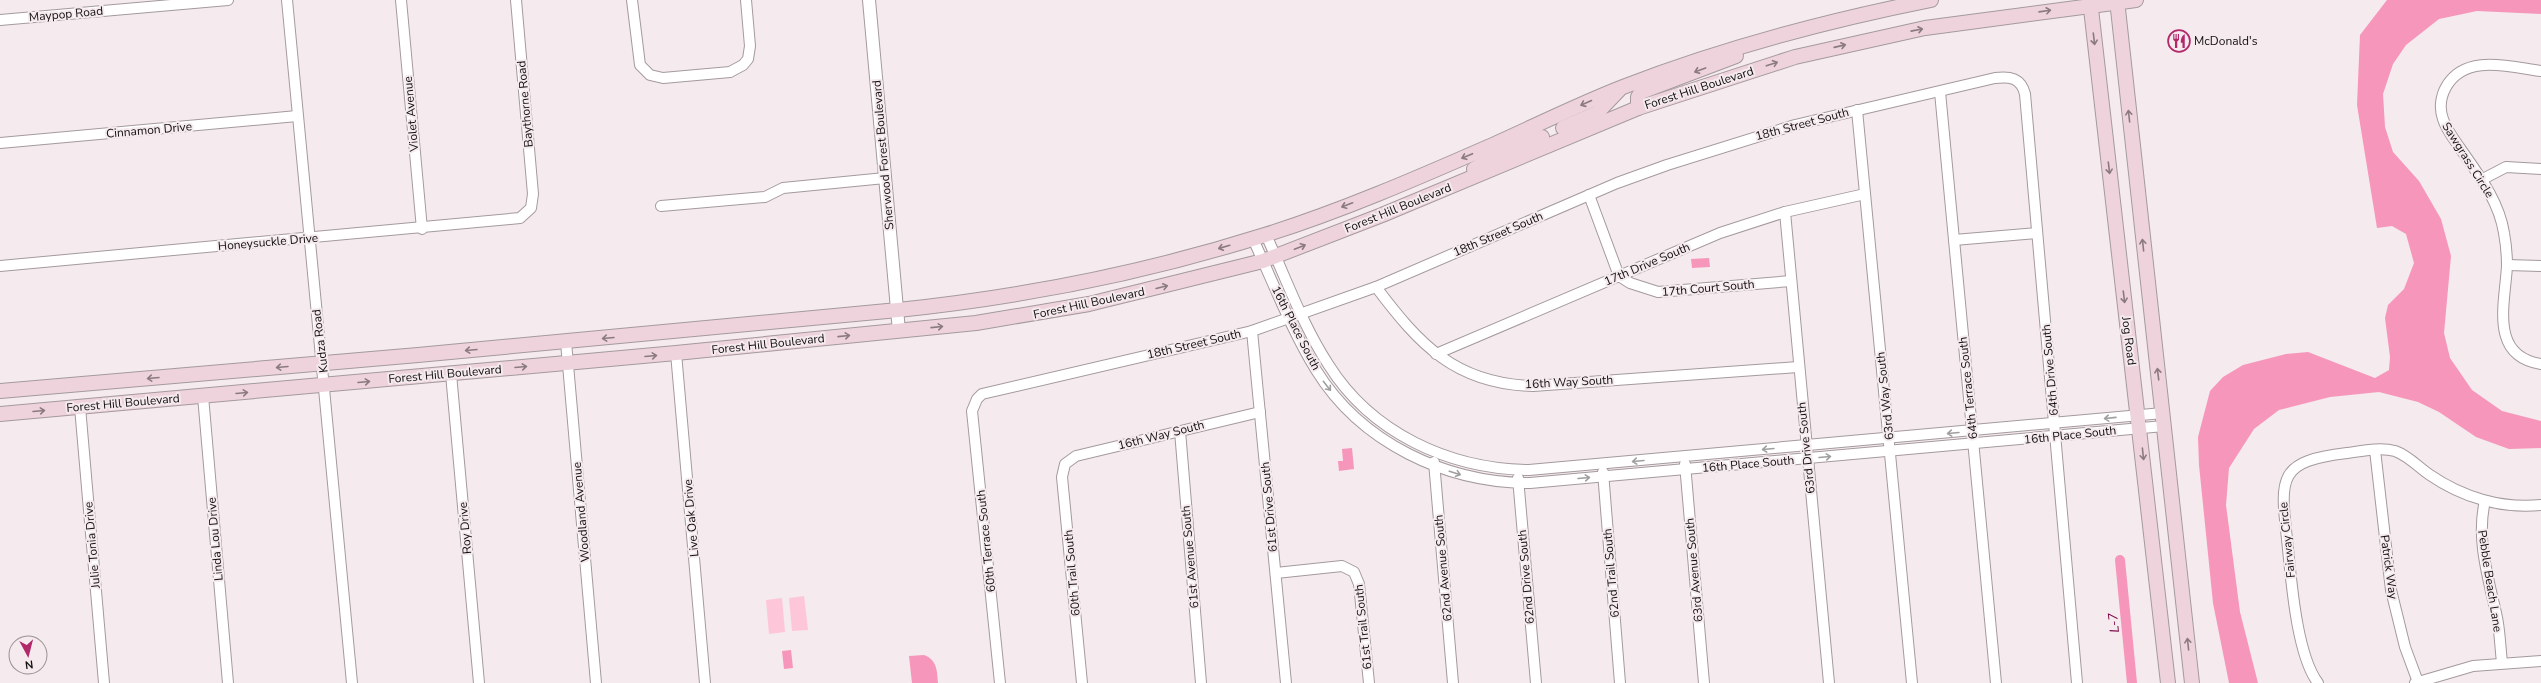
<svg xmlns="http://www.w3.org/2000/svg" width="2541" height="683" font-family="'Nunito Sans',sans-serif">
  <rect width="100%" height="100%" fill="#f5eaed"/>
  <g fill="#fec6d9">
    <path d="M 804,596 L 808,630 L 792,631 L 789,598 Z"/>
    <path d="M 782,598 L 785,632 L 769,634 L 766,600 Z"/>
  </g>
  <g fill="#f696ba">
    <path d="M 2387,0 L 2541,0 L 2541,14 L 2477,11 L 2439,19 L 2406,45 L 2393,64 L 2383,94 L 2385,127 L 2393,152 L 2419,181 L 2441,219 L 2451,256 L 2444,333 L 2450,358 L 2472,390 L 2502,411 L 2541,421 L 2541,448 L 2509,449 L 2476,437 L 2439,412 L 2418,402 L 2379,392 L 2330,397 L 2279,410 L 2254,429 L 2229,468 L 2226,505 L 2240,612 L 2258,683 L 2229,683 L 2213,603 L 2199,465 L 2198,437 L 2210,391 L 2223,377 L 2243,365 L 2286,354 L 2308,352 L 2375,378 L 2389,370 L 2390,357 L 2385,318 L 2388,305 L 2404,289 L 2414,263 L 2406,234 L 2392,226 L 2377,228 L 2357,105 L 2360,35 Z"/>
    <path d="M 1709,258 L 1710,267 L 1692,268 L 1691,259 Z"/>
    <path d="M 1352,448 L 1354,469 L 1339,471 L 1338,461 L 1343,461 L 1342,449 Z"/>
    <path d="M 791,650 L 793,668 L 784,669 L 782,651 Z"/>
    <path d="M 924,655 C 937,660 937,670 938,683 L 912,683 L 909,656 Z"/>
  </g>
  <g fill="none" stroke-linecap="round" stroke-linejoin="round">
    <path stroke="#f696ba" stroke-width="10" d="M 2120,560 L 2132,683"/>
    <g stroke="#a49a9d" stroke-width="12">
      <g id="minor">
        <path d="M 287,0 L 352,683"/>
        <path d="M 401,0 L 422,229"/>
        <path d="M 632,0 L 640,65 L 650,75 L 663,78 L 730,72 L 743,65 L 748,59 L 750,46 L 746,0"/>
        <path d="M 0,20 L 228,0"/>
        <path d="M 2541,71 C 2510,67 2465,53 2446,87 C 2441,96 2439,108 2443,119 C 2446,129 2453,138 2460,148 C 2478,174 2499,201 2504,233 C 2506,244 2507,255 2507,266 C 2505,303 2489,356 2541,364"/>
        <path d="M 1940,92 L 1996,683"/>
        <path d="M 1857,110 L 1912,683"/>
        <path d="M 0,143 L 297,116"/>
        <path d="M 2481,180 L 2506,167 L 2541,169"/>
        <path d="M 1589,195 L 1619,276 L 1630,283 L 1658,292 L 1791,281"/>
        <path d="M 661,206 L 765,197 L 783,188 L 885,178"/>
        <path d="M 1785,212 L 1829,683"/>
        <path d="M 1266,235 C 1286,278 1302,324 1328,364 C 1371,433 1449,469 1529,470 L 2163,413"/>
        <path d="M 1253,239 C 1273,282 1291,329 1316,370 C 1361,443 1446,483 1530,483 L 2164,426"/>
        <path d="M 1954,240 L 2037,233"/>
        <path d="M 2507,265 L 2541,266"/>
        <path d="M 0,266 L 520,218 L 531,208 L 533,194 L 516,0"/>
        <path d="M 1376,287 C 1419,344 1455,384 1533,386 L 1798,367"/>
        <path d="M 1252,331 L 1286,683"/>
        <path d="M 566,342 L 596,683"/>
        <path d="M 676,353 L 705,683"/>
        <path d="M 1436,354 L 1720,233 L 1785,212 L 1865,194"/>
        <path d="M 451,374 L 479,683"/>
        <path d="M 203,396 L 228,683"/>
        <path d="M 80,407 L 104,683"/>
        <path d="M 1180,431 L 1201,683"/>
        <path d="M 2375,450 L 2391,590 L 2405,647 L 2418,682"/>
        <path d="M 1434,462 L 1453,683"/>
        <path d="M 1685,464 L 1704,683"/>
        <path d="M 1603,472 L 1620,683"/>
        <path d="M 1518,478 L 1536,683"/>
        <path d="M 2485,501 C 2476,538 2488,577 2496,613 C 2500,629 2500,646 2502,662"/>
        <path d="M 1276,573 L 1342,566 L 1354,572 L 1359,584 L 1369,683"/>
        <path d="M 1000,683 L 972,411 L 977,399 L 982,394 L 1252,331 L 1376,287 L 1617,183 L 1667,165 L 1795,125 L 1995,78 C 2010,76 2021,78 2025,94 L 2077,683"/>
        <path d="M 1082,683 L 1062,477 L 1065,464 L 1076,456 L 1260,412"/>
        <path d="M 2318,683 C 2296,654 2291,577 2287,539 C 2280,477 2278,461 2347,453 C 2362,451 2380,447 2395,451 C 2409,456 2418,467 2430,475 C 2462,497 2501,509 2541,505"/>
        <path d="M 2415,683 L 2473,666 L 2541,661"/>
      </g>
    </g>
    <g stroke="#a49a9d" stroke-width="14">
      <path id="tertiary" d="M 869,0 L 899,331"/>
    </g>
    <g stroke="#a49a9d" stroke-width="16">
      <g id="secondary">
        <path d="M 2090,0 L 2168,683"/>
        <path d="M 2117,0 L 2192,683"/>
        <path d="M 1638,108 L 1638,97 L 1641,92 L 1736,56"/>
        <path d="M 1563,128 L 1597,113 L 1619,90"/>
        <path d="M 1474,169 L 1492,158 L 1542,137"/>
        <path d="M 0,391 L 418,355 L 898,310 C 1023,297 1145,273 1265,235 C 1341,211 1415,179 1488,147 C 1533,127 1577,105 1623,87 C 1723,48 1826,21 1931,0"/>
        <path d="M 0,414 L 676,353 L 976,323 L 1089,304 L 1263,261 L 1382,215 L 1638,108 L 1795,57 L 1925,28 L 2136,0"/>
      </g>
    </g>
    <use href="#minor" stroke="#fff" stroke-width="10"/>
    <use href="#tertiary" stroke="#fff" stroke-width="12"/>
    <use href="#secondary" stroke="#eed3dd" stroke-width="14"/>
  </g>
  <defs><path id="oneway-shaft" d="M-6 0H5M1.5-3L5.5 0L1.5 3" fill="none" stroke-width="1.6" stroke-linecap="round" stroke-linejoin="round"/></defs>
  <g stroke="#8b7a80">
    <use href="#oneway-shaft" transform="translate(2045 11) rotate(-8)"/>
    <use href="#oneway-shaft" transform="translate(1917 30) rotate(-11)"/>
    <use href="#oneway-shaft" transform="translate(2094 39) rotate(83)"/>
    <use href="#oneway-shaft" transform="translate(1840 46) rotate(-13)"/>
    <use href="#oneway-shaft" transform="translate(1772 64) rotate(-18)"/>
    <use href="#oneway-shaft" transform="translate(1700 70) rotate(160)"/>
    <use href="#oneway-shaft" transform="translate(1586 103) rotate(156)"/>
    <use href="#oneway-shaft" transform="translate(2129 116) rotate(-96)"/>
    <use href="#oneway-shaft" transform="translate(1467 156) rotate(157)"/>
    <use href="#oneway-shaft" transform="translate(2109 168) rotate(83)"/>
    <use href="#oneway-shaft" transform="translate(1347 205) rotate(159)"/>
    <use href="#oneway-shaft" transform="translate(2143 245) rotate(-96)"/>
    <use href="#oneway-shaft" transform="translate(1224 247) rotate(164)"/>
    <use href="#oneway-shaft" transform="translate(1300 247) rotate(-21)"/>
    <use href="#oneway-shaft" transform="translate(1162 287) rotate(-14)"/>
    <use href="#oneway-shaft" transform="translate(2124 297) rotate(83)"/>
    <use href="#oneway-shaft" transform="translate(937 327) rotate(-6)"/>
    <use href="#oneway-shaft" transform="translate(844 336) rotate(-6)"/>
    <use href="#oneway-shaft" transform="translate(608 338) rotate(175)"/>
    <use href="#oneway-shaft" transform="translate(471 350) rotate(175)"/>
    <use href="#oneway-shaft" transform="translate(651 356) rotate(-5)"/>
    <use href="#oneway-shaft" transform="translate(282 367) rotate(175)"/>
    <use href="#oneway-shaft" transform="translate(521 367) rotate(-5)"/>
    <use href="#oneway-shaft" transform="translate(2158 374) rotate(-97)"/>
    <use href="#oneway-shaft" transform="translate(153 378) rotate(175)"/>
    <use href="#oneway-shaft" transform="translate(364 382) rotate(-5)"/>
    <use href="#oneway-shaft" transform="translate(242 393) rotate(-5)"/>
    <use href="#oneway-shaft" transform="translate(39 411) rotate(-5)"/>
    <use href="#oneway-shaft" transform="translate(2143 454) rotate(84)"/>
    <use href="#oneway-shaft" transform="translate(2188 644) rotate(-96)"/>
  </g>
  <g stroke="#a09f9f">
    <use href="#oneway-shaft" transform="translate(1327 386) rotate(52)"/>
    <use href="#oneway-shaft" transform="translate(2110 418) rotate(174)"/>
    <use href="#oneway-shaft" transform="translate(1953 433) rotate(175)"/>
    <use href="#oneway-shaft" transform="translate(1768 449) rotate(175)"/>
    <use href="#oneway-shaft" transform="translate(1825 457) rotate(-5)"/>
    <use href="#oneway-shaft" transform="translate(1638 461) rotate(175)"/>
    <use href="#oneway-shaft" transform="translate(1455 473) rotate(18)"/>
    <use href="#oneway-shaft" transform="translate(1584 478) rotate(-5)"/>
  </g>
  <defs>
    <g id="restaurant-ring" transform="scale(1.15)"><circle r="9.5" fill="#f5eaed" stroke="#b1296b" stroke-width="1.5"/><path d="M-5-6h1v4h1v-4h1v4h1v-4h1v5L-1.5 .5V6h-2V.5L-5-1ZM5-6V6H3V1.5H1.5Q1.5-4 5-6Z" fill="#b1296b"/></g>
  </defs>
  <g fill-rule="evenodd">
    <use href="#restaurant-ring" x="2179" y="41"/>
  </g>
  <g text-anchor="middle" stroke-width="4" stroke-linejoin="round" paint-order="stroke">
    <g font-size="12" fill="#110e0f" stroke="#f5eaed">
      <text transform="translate(66 14) rotate(-5)" y="4">Maypop Road</text>
      <text transform="translate(1699 88) rotate(-18)" y="4">Forest Hill Boulevard</text>
      <text transform="translate(525 104) rotate(-95)" y="4">Baythorne Road</text>
      <text transform="translate(411 114) rotate(-95)" y="4">Violet Avenue</text>
      <text transform="translate(1802 124) rotate(-15)" y="4">18th Street South</text>
      <text transform="translate(149 130) rotate(-5)" y="4">Cinnamon Drive</text>
      <text transform="translate(883 155) rotate(-95)" y="4">Sherwood Forest Boulevard</text>
      <text transform="translate(2468 160) rotate(58)" y="4">Sawgrass Circle</text>
      <text transform="translate(1398 208) rotate(-22)" y="4">Forest Hill Boulevard</text>
      <text transform="translate(1498 234) rotate(-23)" y="4">18th Street South</text>
      <text transform="translate(268 242) rotate(-5)" y="4">Honeysuckle Drive</text>
      <text transform="translate(1647 264) rotate(-23)" y="4">17th Drive South</text>
      <text transform="translate(1708 288) rotate(-5)" y="4">17th Court South</text>
      <text transform="translate(1089 303) rotate(-12)" y="4">Forest Hill Boulevard</text>
      <text transform="translate(1296 328) rotate(63)" y="4">16th Place South</text>
      <text transform="translate(320 341) rotate(-97)" y="4">Kudza Road</text>
      <text transform="translate(2129 341) rotate(83)" y="4">Jog Road</text>
      <text transform="translate(768 344) rotate(-6)" y="4">Forest Hill Boulevard</text>
      <text transform="translate(1194 344) rotate(-13)" y="4">18th Street South</text>
      <text transform="translate(2050 370) rotate(-95)" y="4">64th Drive South</text>
      <text transform="translate(445 374) rotate(-5)" y="4">Forest Hill Boulevard</text>
      <text transform="translate(1569 382) rotate(-3)" y="4">16th Way South</text>
      <text transform="translate(1968 388) rotate(-96)" y="4">64th Terrace South</text>
      <text transform="translate(1885 396) rotate(-96)" y="4">63rd Way South</text>
      <text transform="translate(123 403) rotate(-5)" y="4">Forest Hill Boulevard</text>
      <text transform="translate(1161 435) rotate(-14)" y="4">16th Way South</text>
      <text transform="translate(2070 435) rotate(-6)" y="4">16th Place South</text>
      <text transform="translate(1806 448) rotate(-96)" y="4">63rd Drive South</text>
      <text transform="translate(1748 464) rotate(-5)" y="4">16th Place South</text>
      <text transform="translate(1269 507) rotate(-95)" y="4">61st Drive South</text>
      <text transform="translate(581 512) rotate(-95)" y="4">Woodland Avenue</text>
      <text transform="translate(691 518) rotate(-95)" y="4">Live Oak Drive</text>
      <text transform="translate(465 528) rotate(-95)" y="4">Roy Drive</text>
      <text transform="translate(215 539) rotate(-95)" y="4">Linda Lou Drive</text>
      <text transform="translate(2287 540) rotate(-96)" y="4">Fairway Circle</text>
      <text transform="translate(986 541) rotate(-96)" y="4">60th Terrace South</text>
      <text transform="translate(92 545) rotate(-95)" y="4">Julie Tonia Drive</text>
      <text transform="translate(1190 557) rotate(-95)" y="4">61st Avenue South</text>
      <text transform="translate(2389 567) rotate(82)" y="4">Patrick Way</text>
      <text transform="translate(1443 568) rotate(-95)" y="4">62nd Avenue South</text>
      <text transform="translate(1694 570) rotate(-95)" y="4">63rd Avenue South</text>
      <text transform="translate(1072 573) rotate(-95)" y="4">60th Trail South</text>
      <text transform="translate(1611 573) rotate(-95)" y="4">62nd Trail South</text>
      <text transform="translate(1526 577) rotate(-95)" y="4">62nd Drive South</text>
      <text transform="translate(2490 581) rotate(81)" y="4">Pebble Beach Lane</text>
      <text transform="translate(1363 627) rotate(-96)" y="4">61st Trail South</text>
    </g>
    <g font-size="12" fill="#110e0f" stroke="#f5eaed" text-anchor="start">
      <text x="2194" y="45">McDonald's</text>
    </g>
    <g font-size="13" font-style="italic" fill="#7a0244" stroke="#f5eaed">
      <text transform="translate(2113 623) rotate(-96)" y="5">L-7</text>
    </g>
  </g>
  <g transform="translate(28 655) rotate(173)"><circle r="19" fill="#f5eaed" stroke="#9a9294"/>
  <path d="M0-3L7 15L0 10L-7 15Z" fill="#b1296b"/>
  <text y="-6" font-size="11" font-weight="bold" text-anchor="middle" fill="#110e0f">N</text>
  </g>
</svg>
